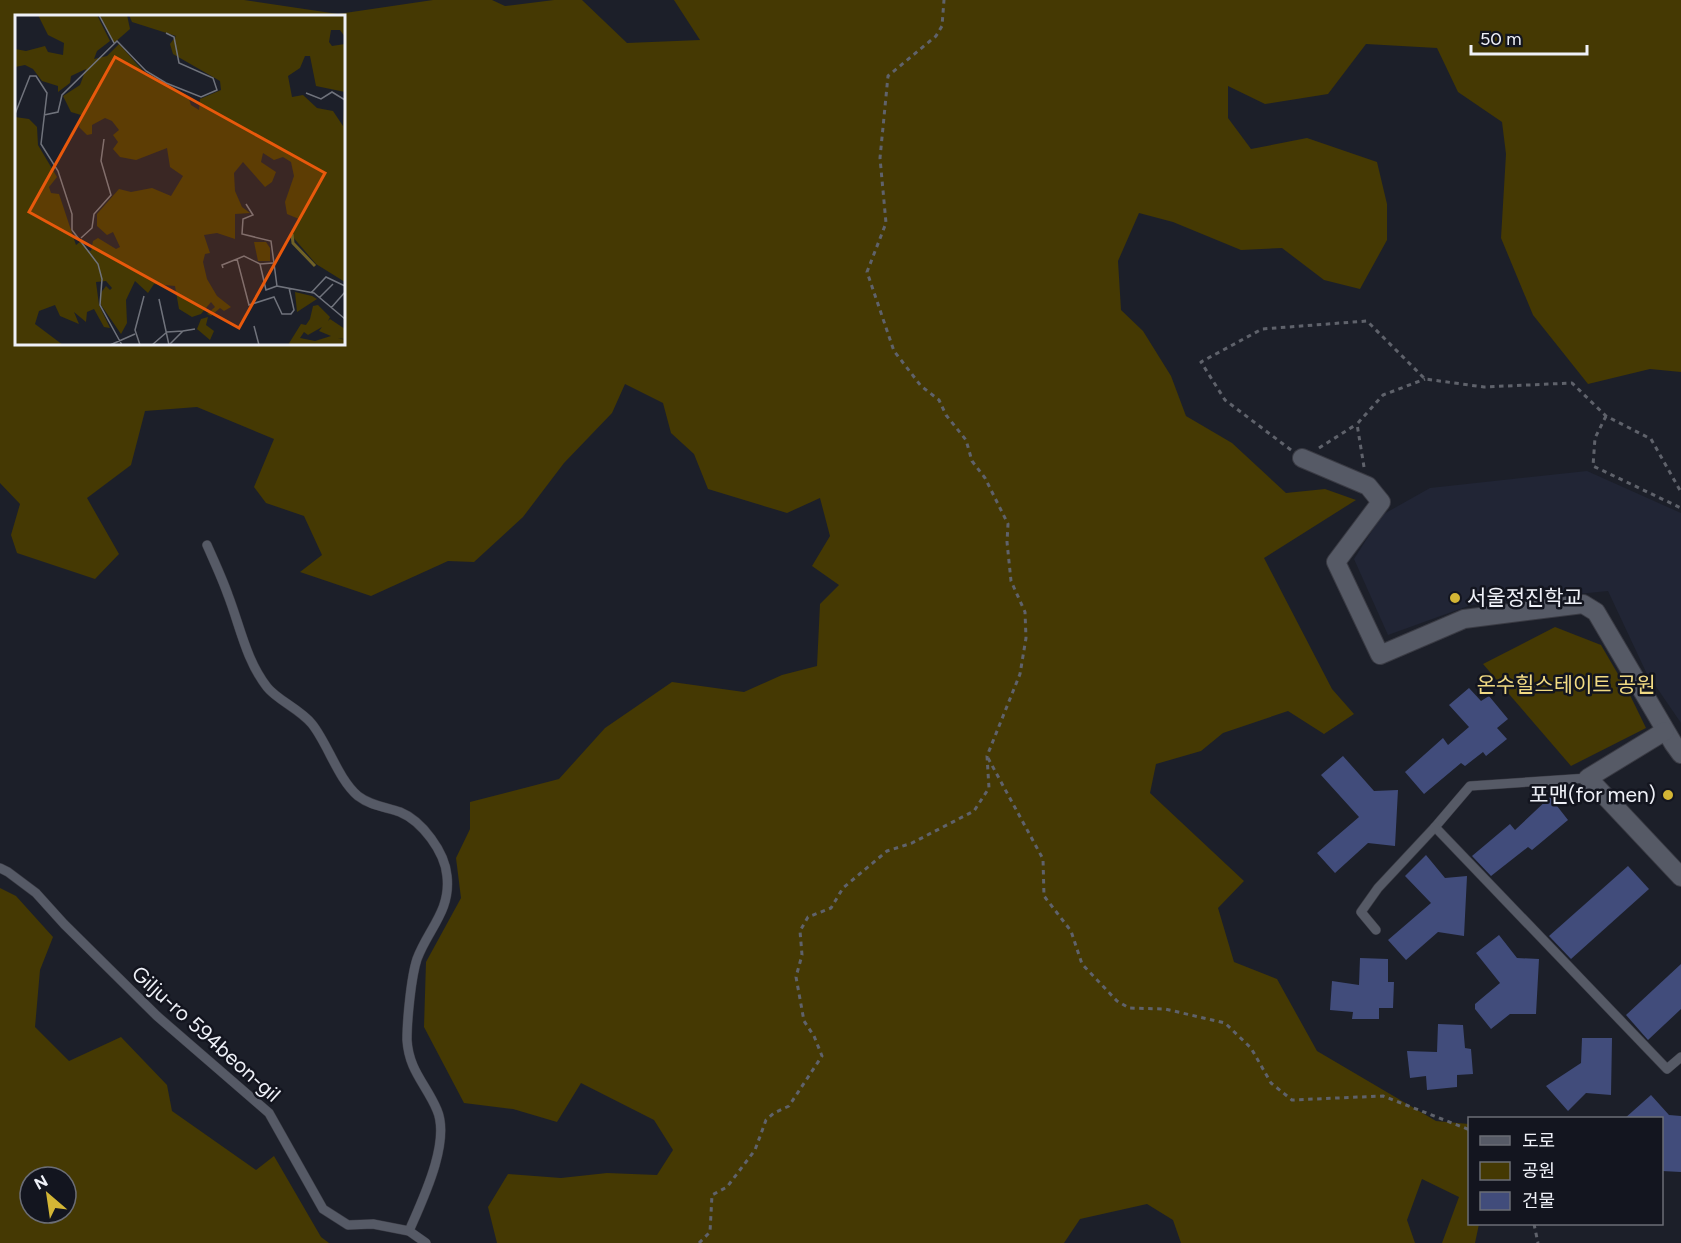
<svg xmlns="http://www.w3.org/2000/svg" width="1681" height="1243" font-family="Figtree,'Noto Sans KR',sans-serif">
  <rect width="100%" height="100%" fill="#1c1f29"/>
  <path fill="#212535" d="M 1587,471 L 1681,513 L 1681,723 L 1646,672 L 1608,591 L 1471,605 L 1388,635 L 1354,559 L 1382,515 L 1430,488 Z"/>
  <g fill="#453903" fill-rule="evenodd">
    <path d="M 0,0 L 244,0 L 338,14 L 433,0 L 492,0 L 505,6 L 554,0 L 582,0 L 627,43 L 700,40 L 674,0 L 1681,0 L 1681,372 L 1650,369 L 1588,384 L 1533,315 L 1501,238 L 1506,154 L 1502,122 L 1458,92 L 1437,48 L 1366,44 L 1328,94 L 1265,104 L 1228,86 L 1228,118 L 1251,149 L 1307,138 L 1377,162 L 1387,204 L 1387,240 L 1360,289 L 1324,280 L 1282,248 L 1241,250 L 1173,222 L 1139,213 L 1118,261 L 1121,310 L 1143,331 L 1171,376 L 1186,416 L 1232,443 L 1286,493 L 1325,489 L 1356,500 L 1264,558 L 1332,689 L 1354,714 L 1324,734 L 1288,711 L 1223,733 L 1201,751 L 1156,764 L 1150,793 L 1244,881 L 1218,908 L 1234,962 L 1277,979 L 1317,1051 L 1436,1121 L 1469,1124 L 1470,1224 L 1479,1224 L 1475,1243 L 1442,1243 L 1459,1197 L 1422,1179 L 1407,1220 L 1415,1243 L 1181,1243 L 1173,1220 L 1147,1204 L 1080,1219 L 1064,1243 L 497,1243 L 488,1207 L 508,1174 L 561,1178 L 607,1173 L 657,1175 L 673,1150 L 654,1120 L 581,1083 L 557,1122 L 513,1109 L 464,1103 L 424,1027 L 426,962 L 461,898 L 456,858 L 470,829 L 470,802 L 559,779 L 605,728 L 672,682 L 744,692 L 782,675 L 817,666 L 820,604 L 839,585 L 812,566 L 830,536 L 820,498 L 787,513 L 708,489 L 694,454 L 671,433 L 663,403 L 625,384 L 612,413 L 564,463 L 523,517 L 474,562 L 448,561 L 371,596 L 300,572 L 322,555 L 304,516 L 266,503 L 254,487 L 274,439 L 197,407 L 145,411 L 131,465 L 87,498 L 119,554 L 95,579 L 17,553 L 11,535 L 20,504 L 0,483 ZM 16,16 L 344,16 L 344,344 L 16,344 Z"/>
    <path d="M 1555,627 L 1601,645 L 1629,693 L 1646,728 L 1571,766 L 1483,664 Z"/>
    <path d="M 0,888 L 16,896 L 53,937 L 40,970 L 35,1027 L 69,1061 L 121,1037 L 167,1085 L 172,1111 L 256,1170 L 274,1156 L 321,1237 L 329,1243 L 0,1243 ZM 30,1177 L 66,1177 L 66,1213 L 30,1213 Z"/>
  </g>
  <g fill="#414c7b">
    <path d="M 1469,688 L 1481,701 L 1489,696 L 1508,719 L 1497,728 L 1507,739 L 1486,756 L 1483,752 L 1465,766 L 1461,763 L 1424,794 L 1405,772 L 1443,738 L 1448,745 L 1469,727 L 1449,705 Z"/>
    <path d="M 1343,756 L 1374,791 L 1398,790 L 1395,846 L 1368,843 L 1335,873 L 1317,853 L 1359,817 L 1321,775 Z"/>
    <path d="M 1550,797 L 1568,820 L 1532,850 L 1528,847 L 1491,876 L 1472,856 L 1510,824 L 1515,830 Z"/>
    <path d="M 1426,855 L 1445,878 L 1467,876 L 1464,936 L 1438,932 L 1406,960 L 1388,940 L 1431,903 L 1405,876 Z"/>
    <path d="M 1628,866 L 1649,889 L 1571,959 L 1549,936 Z"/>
    <path d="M 1499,935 L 1517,958 L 1539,959 L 1536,1014 L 1510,1014 L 1491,1029 L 1475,1009 L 1475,1004 L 1500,983 L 1476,953 Z"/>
    <path d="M 1360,958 L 1388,959 L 1388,982 L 1394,982 L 1393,1008 L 1379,1008 L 1379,1019 L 1352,1019 L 1353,1012 L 1330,1010 L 1332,981 L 1359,985 Z"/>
    <path d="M 1681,964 L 1681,1009 L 1648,1040 L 1626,1015 Z"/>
    <path d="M 1438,1024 L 1463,1025 L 1465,1048 L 1471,1049 L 1473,1074 L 1457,1075 L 1457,1087 L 1427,1090 L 1426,1076 L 1410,1078 L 1407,1051 L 1437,1052 Z"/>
    <path d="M 1582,1038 L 1612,1038 L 1611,1095 L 1586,1093 L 1568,1111 L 1546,1086 L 1581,1063 Z"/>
    <path d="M 1651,1095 L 1669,1115 L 1681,1116 L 1681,1172 L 1662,1171 L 1662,1119 L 1624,1119 Z"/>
  </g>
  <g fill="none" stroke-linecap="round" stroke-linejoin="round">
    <g stroke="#3a3b44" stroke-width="10">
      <g id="lane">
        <path d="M 207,545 C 214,561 222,578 228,595 C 240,626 246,660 267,687 C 277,700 300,709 312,724 C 328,744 338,779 358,796 C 371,806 386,807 400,812 C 422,821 445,852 447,876 C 451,911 428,929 417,959 C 411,977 407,1021 407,1040 C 409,1071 426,1084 437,1110 C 451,1142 422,1201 409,1231"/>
        <path d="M 1588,778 L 1470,786 L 1435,827 L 1667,1069 L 1681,1057"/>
        <path d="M 0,868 L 8,872 L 36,893 L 64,924 L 157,1016 L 269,1113 L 323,1209 L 348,1225 L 373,1224 L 409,1231 L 426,1243"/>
        <path d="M 1376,930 L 1361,912 L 1378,888 L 1435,827"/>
      </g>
    </g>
    <g stroke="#3a3b44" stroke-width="20">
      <g id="street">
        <path d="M 1302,458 L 1368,486 L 1381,502 L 1336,562 L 1380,655 L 1464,619 L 1583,604 L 1596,612 L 1673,743 L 1681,754"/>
        <path d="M 1665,731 L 1588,778 L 1681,877"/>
      </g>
    </g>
    <g stroke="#5f626b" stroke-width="3" stroke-dasharray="4.5 4.5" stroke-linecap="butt">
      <path d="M 1606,416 L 1595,438 L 1593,466 L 1681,508"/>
      <path d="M 1319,448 L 1357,424"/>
      <path d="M 1291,450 L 1225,400 L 1201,362 L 1262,329 L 1367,321 L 1425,379 L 1484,387 L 1572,383 L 1606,416 L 1651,439 L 1681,492"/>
      <path d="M 1364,467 L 1357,424 L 1383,395 L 1425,379"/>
      <path d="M 988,758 L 1043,859 L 1044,896 L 1071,931 L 1082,964 L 1117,1001 L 1129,1008 L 1165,1009 L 1225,1023 L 1251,1048 L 1271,1083 L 1292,1100 L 1383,1096 L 1470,1130"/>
      <path d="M 1534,1224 L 1538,1243"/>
      <path d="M 699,1243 L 710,1232 L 712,1195 L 727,1187 L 755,1150 L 766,1120 L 774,1113 L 789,1106 L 822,1056 L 814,1036 L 804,1021 L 796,977 L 802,955 L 800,931 L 808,917 L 831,908 L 843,888 L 887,851 L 912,843 L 974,811 L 989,788 L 987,756 L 1020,674 L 1026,638 L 1025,612 L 1011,581 L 1007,542 L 1008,524 L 985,478 L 972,461 L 966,440 L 946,415 L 939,400 L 921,386 L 894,351 L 867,272 L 886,223 L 880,158 L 888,76 L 936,36 L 942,26 L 944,0"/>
    </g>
    <use href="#lane" stroke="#565a66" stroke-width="9"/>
    <use href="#street" stroke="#565a66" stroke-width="18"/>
  </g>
  <g fill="#d4b635" stroke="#13151f" stroke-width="2">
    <circle cx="1455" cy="598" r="6"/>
    <circle cx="1668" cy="795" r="6"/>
  </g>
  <g text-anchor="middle" stroke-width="5" stroke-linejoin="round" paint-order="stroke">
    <g font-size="21" fill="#eff1f8" stroke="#13151f" text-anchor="start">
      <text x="1467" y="605">서울정진학교</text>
      <text x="1656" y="802" text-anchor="end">포맨(for men)</text>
    </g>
    <g font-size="21" fill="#f1da83" stroke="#13151f">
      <text x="1566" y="692">온수힐스테이트 공원</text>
    </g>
    <g font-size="21" fill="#eff1f8" stroke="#13151f">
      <text transform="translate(206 1034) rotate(42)" y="7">Gilju-ro 594beon-gil</text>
    </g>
  </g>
  <g transform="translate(15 15)">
    <rect width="330" height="330" fill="#1c1f29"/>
    <path d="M 23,0 L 82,0 L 95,26 L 82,36 L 79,44 L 92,41 L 104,29 L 129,57 L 173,81 L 176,90 L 184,95 L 185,84 L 206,75 L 205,66 L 158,39 L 155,29 L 161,21 L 117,7 L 114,0 L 330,0 L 330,22 L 325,15 L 316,15 L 314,27 L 317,31 L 330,29 L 330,77 L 301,71 L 295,41 L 290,41 L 285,53 L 273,61 L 277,82 L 288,80 L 302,93 L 318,96 L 328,111 L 329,93 L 330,267 L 301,249 L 277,221 L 284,204 L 272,199 L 270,187 L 279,161 L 276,147 L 268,142 L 259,145 L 248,138 L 246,147 L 261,157 L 257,167 L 250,172 L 228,147 L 219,158 L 220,176 L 227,192 L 235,198 L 220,199 L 220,224 L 202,218 L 189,220 L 195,238 L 190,239 L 188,247 L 192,264 L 202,281 L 216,292 L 209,296 L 205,293 L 196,301 L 192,299 L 200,292 L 196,287 L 186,299 L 177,302 L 164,294 L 160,271 L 139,269 L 133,278 L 120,266 L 111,285 L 112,308 L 106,319 L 86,290 L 85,279 L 91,271 L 95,275 L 97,273 L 91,266 L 81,267 L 84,290 L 95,313 L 89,312 L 79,294 L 72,297 L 71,307 L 59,297 L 64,309 L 45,301 L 40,290 L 24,296 L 20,309 L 48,330 L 0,330 L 0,102 L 14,104 L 22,112 L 23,130 L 42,162 L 34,172 L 36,178 L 44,179 L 61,230 L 66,226 L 73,235 L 76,236 L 78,226 L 83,223 L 101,234 L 105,232 L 98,217 L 92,220 L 82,211 L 82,199 L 104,174 L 116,177 L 137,173 L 156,181 L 168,161 L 155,152 L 152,133 L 121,145 L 105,142 L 98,134 L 103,127 L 98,120 L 104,115 L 97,106 L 90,103 L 77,110 L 77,119 L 72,120 L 64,112 L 66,100 L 56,97 L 48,81 L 65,70 L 71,54 L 56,61 L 55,68 L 43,77 L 43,71 L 27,66 L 18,54 L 10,50 L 0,52 L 0,34 L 11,36 L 30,31 L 33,37 L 48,40 L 49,28 L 33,20 ZM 84,0 L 112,0 L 115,14 L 99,28 ZM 239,227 L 251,227 L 255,233 L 255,246 L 243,246 ZM 280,277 L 297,281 L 302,284 L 282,297 ZM 303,290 L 315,302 L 313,306 L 315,304 L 330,314 L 330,324 L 323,323 L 330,325 L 330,330 L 273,330 L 286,309 L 291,310 L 295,304 L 298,291 ZM 307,312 L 304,316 L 316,321 L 300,326 L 285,323 L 289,317 L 293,320 ZM 193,302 L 191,310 L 199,316 L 195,325 L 182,314 L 186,304 Z" fill="#453903" fill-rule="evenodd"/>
    <path fill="none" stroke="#706227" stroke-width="3" d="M 277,219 L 278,228 L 300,251"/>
    <path fill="none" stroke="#70737c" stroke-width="1.5" d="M 84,0 L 99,28M 291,78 L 306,84 L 317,77 L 330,85M 0,99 L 15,61 L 21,61 L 32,78 L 26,129 L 43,156 L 57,199 L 57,215 L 83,249 L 87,264 L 85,290 L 107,330M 29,100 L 43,97 L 47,80 L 102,26 L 131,56 L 151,68 L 186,82 L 202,75 L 198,63 L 164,48 L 159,22 L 151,18M 231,189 L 238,200 L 228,204 L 227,219 L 256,226 L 262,271 L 299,278 L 330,304M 66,223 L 77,213 L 79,199 L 96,180 L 86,146 L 89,124M 258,248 L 245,249 L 229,241 L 222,244 L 234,290 L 259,282 L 267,299 L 276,299 L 279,295 L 274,273M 245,249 L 251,275 L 262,271M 208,253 L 207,250 L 222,244M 296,278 L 311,262 L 330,271M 304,283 L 318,269M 144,284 L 154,330M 316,293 L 330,277M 239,311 L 244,330M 155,329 L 168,316 L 180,314M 95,330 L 120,319M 125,330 L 120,315 L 129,281M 137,330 L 152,317 L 168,316"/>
    <path fill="#e8590c" fill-opacity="0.15" stroke="#e8590c" stroke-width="3" d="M 100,42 L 310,158 L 224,313 L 14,197 Z"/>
    <rect width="330" height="330" fill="none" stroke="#eff1f8" stroke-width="3"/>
  </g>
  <rect x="1468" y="1117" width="195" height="108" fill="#13151f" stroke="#6b6d76" stroke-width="1.5"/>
  <rect x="1480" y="1136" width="30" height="9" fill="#565a66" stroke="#6b6d76" stroke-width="1.5"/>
  <text x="1522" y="1147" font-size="18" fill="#eff1f8">도로</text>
  <rect x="1480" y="1162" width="30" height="18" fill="#453903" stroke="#6b6d76" stroke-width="1.5"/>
  <text x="1522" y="1177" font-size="18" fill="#eff1f8">공원</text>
  <rect x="1480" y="1192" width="30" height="18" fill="#414c7b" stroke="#6b6d76" stroke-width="1.5"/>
  <text x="1522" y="1207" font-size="18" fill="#eff1f8">건물</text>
  <g transform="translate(48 1195) rotate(331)"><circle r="28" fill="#13151f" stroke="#6b6d76" stroke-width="1.5"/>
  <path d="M0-4.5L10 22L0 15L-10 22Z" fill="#d4b635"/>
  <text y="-9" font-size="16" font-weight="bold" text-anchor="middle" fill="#eff1f8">N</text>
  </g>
  <path d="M1471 45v9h116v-9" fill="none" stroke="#eff1f8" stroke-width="3"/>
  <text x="1480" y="45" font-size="18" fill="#eff1f8" stroke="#13151f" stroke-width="4.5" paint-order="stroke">50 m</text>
</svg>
